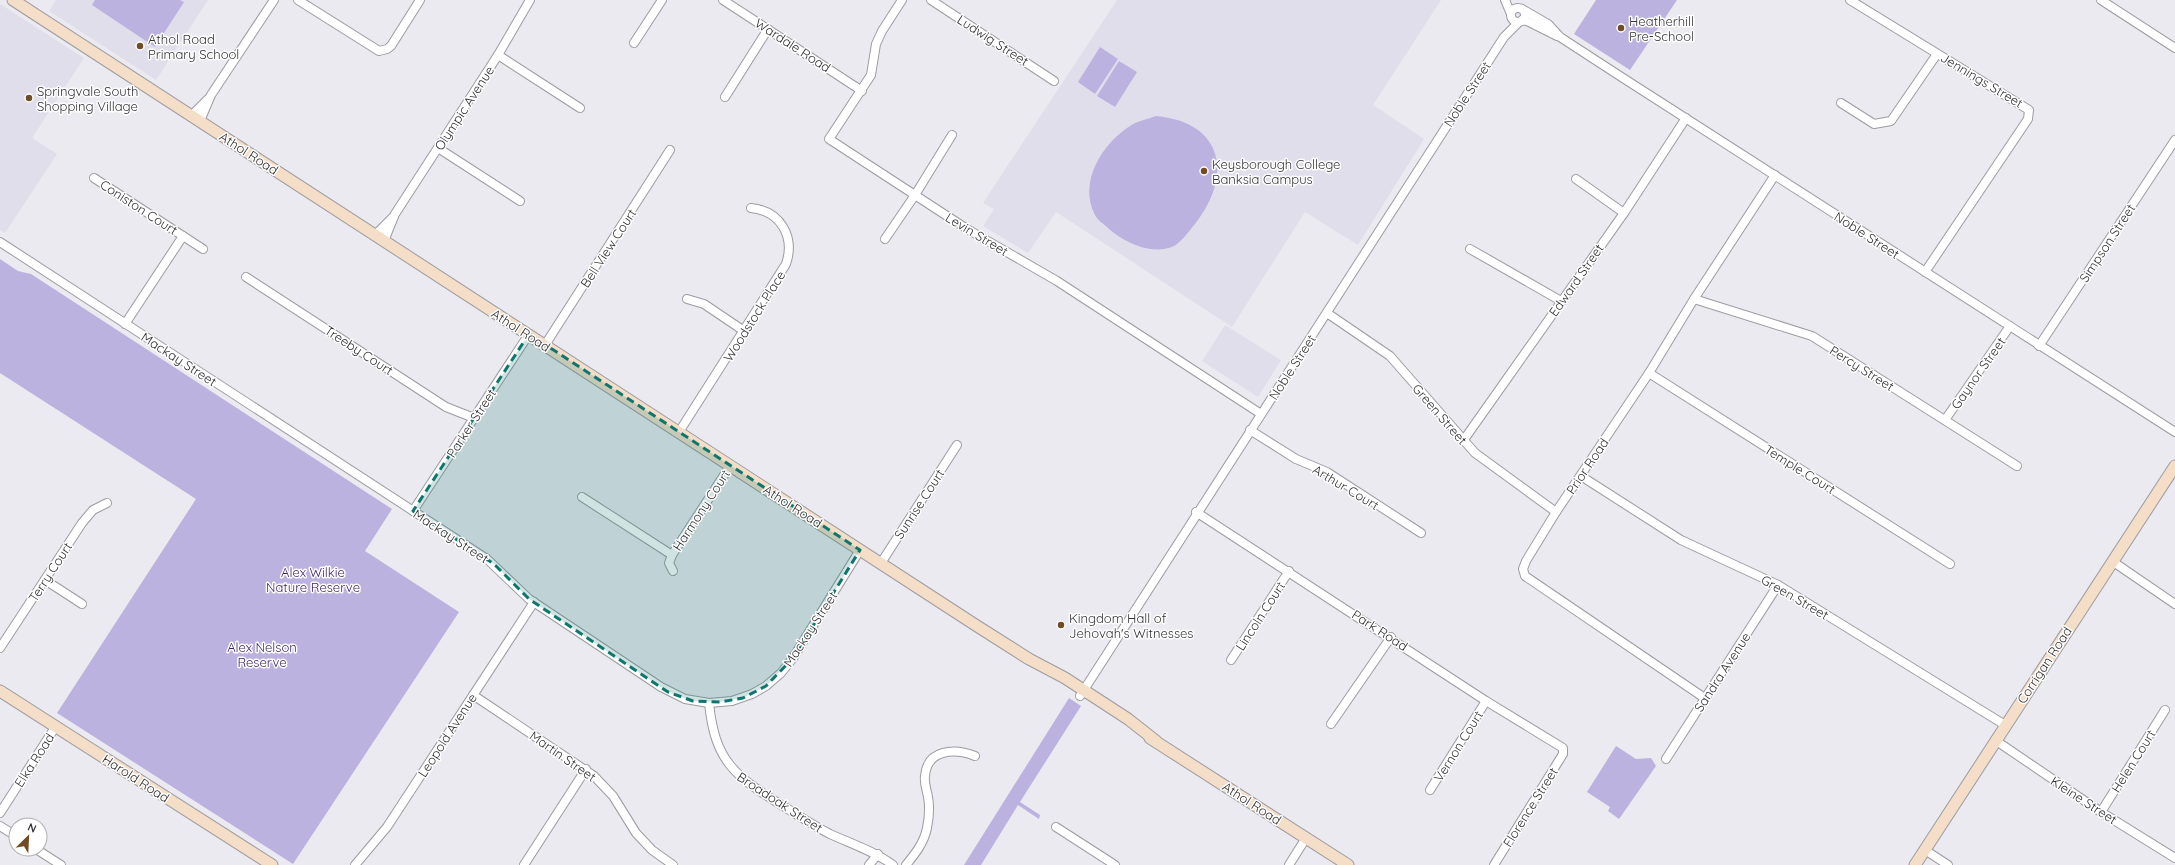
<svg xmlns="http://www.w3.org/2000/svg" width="2175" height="865" font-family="Quicksand,sans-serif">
  <rect width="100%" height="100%" fill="#ebeaf0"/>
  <g fill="#e1deec">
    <path d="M 56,0 L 208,0 L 156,80 L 49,11 Z"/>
    <path d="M 1117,0 L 1441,0 L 1373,105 L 1424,139 L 1358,245 L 1305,212 L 1232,327 L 1056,212 L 1028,253 L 983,226 L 994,209 L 983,203 Z"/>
    <path d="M 0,4 L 84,58 L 32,138 L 57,154 L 5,233 L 0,230 Z"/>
    <path d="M 1225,325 L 1281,360 L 1258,397 L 1202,361 Z"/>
  </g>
  <g fill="#bcb2e0">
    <path d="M 95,0 L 180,0 L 184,2 L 155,47 L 92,5 Z"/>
    <path d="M 1596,0 L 1677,0 L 1630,70 L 1574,34 Z"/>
    <path d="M 1100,47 L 1118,59 L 1095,94 L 1078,82 Z"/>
    <path d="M 1119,61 L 1137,72 L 1115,107 L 1097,96 Z"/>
    <path d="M 1156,116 C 1223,122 1234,175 1195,224 C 1189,231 1181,243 1172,247 C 1151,255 1123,242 1108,228 C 1104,224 1097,220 1095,215 C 1078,182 1102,144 1130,126 C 1137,121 1148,119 1156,116 Z"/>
    <path d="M 0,259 L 18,271 L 31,274 L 392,509 L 365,551 L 459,612 L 293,864 L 57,713 L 196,499 L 0,373 Z"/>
    <path d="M 1069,698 L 1081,706 L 1020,802 L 1040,815 L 1039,819 L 1018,805 L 981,865 L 964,865 Z"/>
    <path d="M 1616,746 L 1636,759 L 1651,758 L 1656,766 L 1619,819 L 1608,811 L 1610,807 L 1587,792 Z"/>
  </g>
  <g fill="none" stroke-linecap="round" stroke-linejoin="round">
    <g stroke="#9c9ba1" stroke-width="10">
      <g id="street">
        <path d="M 298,0 L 379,51 L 387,49 L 391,46 L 420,0"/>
        <path d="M 723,0 L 862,91"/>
        <path d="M 902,0 L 882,31 L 876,44 L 871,75 L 829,139 L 967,229 L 1057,281 L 1261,414"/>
        <path d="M 931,0 L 1054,81"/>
        <path d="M 1505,0 L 1511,14"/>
        <path d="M 1850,0 L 2029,110 L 2028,119 L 1925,272"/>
        <path d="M 2101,0 L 2175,48"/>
        <circle cx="1518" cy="15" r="7"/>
        <path d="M 1522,9 L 1548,24 L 1560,37 L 1623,78 L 2175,432"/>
        <path d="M 1522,20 L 1527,21 L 1557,36"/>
        <path d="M 634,43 L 662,0"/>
        <path d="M 498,55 L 580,108"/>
        <path d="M 725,97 L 768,29"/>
        <path d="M 1841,103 L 1874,124 L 1891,121 L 1937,54"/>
        <path d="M 191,116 L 208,99"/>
        <path d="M 200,121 L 211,95 L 274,0"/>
        <path d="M 438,148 L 520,201"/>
        <path d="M 94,178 L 183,236 L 125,324"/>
        <path d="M 1576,179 L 1624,213"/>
        <path d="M 375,235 L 392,218"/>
        <path d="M 183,236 L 203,249"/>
        <path d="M 885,239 L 915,195 L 952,135"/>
        <path d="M 384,241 L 395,214 L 498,55 L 530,0"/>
        <path d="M 0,242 L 487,559 L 529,599 L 661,687 L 685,699 L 709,703 L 732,701 L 752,694 L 766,686 L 781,673 L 793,658 L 860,550"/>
        <path d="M 1470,249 L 1561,301"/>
        <path d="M 246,277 L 446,407 L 474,418"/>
        <path d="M 687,299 L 704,304 L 744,331"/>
        <path d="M 1694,299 L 1812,336 L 2017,466"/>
        <path d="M 1327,313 L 1390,356 L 1475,453 L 1556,512"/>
        <path d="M 545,345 L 670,150"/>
        <path d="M 2039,346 L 2175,140"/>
        <path d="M 1649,373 L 1950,564"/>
        <path d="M 1945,420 L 2010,326"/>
        <path d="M 1250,430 L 1296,459 L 1327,472 L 1421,533"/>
        <path d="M 679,432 L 786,264 C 795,237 781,211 751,208"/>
        <path d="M 1463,441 L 1624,213 L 1686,118"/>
        <path d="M 1581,476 L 1681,540 L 1778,585 L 2005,725"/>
        <path d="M 582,497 L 672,555 L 730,466"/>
        <path d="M 413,511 L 529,334"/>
        <path d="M 1196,512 L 1486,701 L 1563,748 L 1563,754 L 1558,762 L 1494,865"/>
        <path d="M 672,555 L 669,563 L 673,571"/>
        <path d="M 2112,561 L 2175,604"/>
        <path d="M 881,563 L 957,445"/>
        <path d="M 45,580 L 82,604"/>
        <path d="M 0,648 L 82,523 L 93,510 L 107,503"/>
        <path d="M 1231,660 L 1289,571"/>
        <path d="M 473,695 L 594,776 L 613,796 L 636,833 L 652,850 L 673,865"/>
        <path d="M 1080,696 L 1504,37 L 1519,22"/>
        <path d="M 1706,699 L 1525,576 L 1523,569 L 1526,561 L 1556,512 L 1649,373 L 1694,299 L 1775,175"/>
        <path d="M 709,703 C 715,762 735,776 783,806 C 798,815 814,826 830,834 C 852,844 874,851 893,865"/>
        <path d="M 1331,724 L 1391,637"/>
        <path d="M 1995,740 L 2101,812 L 2175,858"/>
        <path d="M 1666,759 L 1778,585"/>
        <path d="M 1430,790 L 1486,701"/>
        <path d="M 2101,812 L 2165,710"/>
        <path d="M 0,813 L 56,726"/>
        <path d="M 0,826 L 16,836"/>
        <path d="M 1056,827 L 1115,865"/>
        <path d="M 36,849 L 61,865"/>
        <path d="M 1925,850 L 1948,865"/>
        <path d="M 355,865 L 387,827 L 534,602"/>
        <path d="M 524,865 L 586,769"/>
        <path d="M 869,865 L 878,854"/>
        <path d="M 906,865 C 915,854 924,843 927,828 C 929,818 930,807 928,797 C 927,791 924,783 925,776 C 927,749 955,748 975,756"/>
        <path d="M 1289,865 L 1306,838"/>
      </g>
    </g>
    <g stroke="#9c9ba1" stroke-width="13">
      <g id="secondary">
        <path d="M 13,0 L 977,626 L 1029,659 L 1065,678 L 1128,719 L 1156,741"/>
        <path d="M 0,691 L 272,865"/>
        <path d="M 1150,738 L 1348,865"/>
        <path d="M 1915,865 L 2175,466"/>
      </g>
    </g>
    <use href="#street" stroke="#fff" stroke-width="8"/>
    <use href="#secondary" stroke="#f4dec7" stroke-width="11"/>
  </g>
  <path fill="#0f766e" fill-opacity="0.2" stroke="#0f766e" stroke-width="3" stroke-dasharray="8 5" stroke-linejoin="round" d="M 529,334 L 860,550 L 793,658 L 766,686 L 743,698 L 720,702 L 693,701 L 668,692 L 529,599 L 494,564 L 413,511 Z"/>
  <g fill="#714d27" stroke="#fff" stroke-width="1.5">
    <circle cx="1621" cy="28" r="4"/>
    <circle cx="140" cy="46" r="4"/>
    <circle cx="29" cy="98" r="4"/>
    <circle cx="1204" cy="171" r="4"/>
    <circle cx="1061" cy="625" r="4"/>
  </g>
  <g text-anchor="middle" stroke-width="3" stroke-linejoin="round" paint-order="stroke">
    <g font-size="13" fill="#323134" stroke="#fff" text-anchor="start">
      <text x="1629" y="26">Heatherhill<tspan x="1629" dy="15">Pre-School</tspan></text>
      <text x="148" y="44">Athol Road<tspan x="148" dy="15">Primary School</tspan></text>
      <text x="37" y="96">Springvale South<tspan x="37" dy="15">Shopping Village</tspan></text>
      <text x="1212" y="169">Keysborough College<tspan x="1212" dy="15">Banksia Campus</tspan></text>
      <text x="1069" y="623">Kingdom Hall of<tspan x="1069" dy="15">Jehovah's Witnesses</tspan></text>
    </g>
    <g font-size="13" fill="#323134" stroke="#fff">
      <text transform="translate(993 40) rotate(33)" y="5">Ludwig Street</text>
      <text transform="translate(793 45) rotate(33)" y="5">Wardale Road</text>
      <text transform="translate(1982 80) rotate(31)" y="5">Jennings Street</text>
      <text transform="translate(1467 94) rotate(-57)" y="5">Noble Street</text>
      <text transform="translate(464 108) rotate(-57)" y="5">Olympic Avenue</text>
      <text transform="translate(249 153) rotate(33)" y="5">Athol Road</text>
      <text transform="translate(139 207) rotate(33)" y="5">Coniston Court</text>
      <text transform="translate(977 234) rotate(31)" y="5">Levin Street</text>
      <text transform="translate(1867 235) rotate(33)" y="5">Noble Street</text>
      <text transform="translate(2107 243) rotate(-57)" y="5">Simpson Street</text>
      <text transform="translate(608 248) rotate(-57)" y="5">Bell View Court</text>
      <text transform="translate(1576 280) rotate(-55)" y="5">Edward Street</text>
      <text transform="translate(754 316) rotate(-58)" y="5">Woodstock Place</text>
      <text transform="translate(521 330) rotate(33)" y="5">Athol Road</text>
      <text transform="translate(359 350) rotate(33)" y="5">Treeby Court</text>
      <text transform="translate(179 359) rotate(33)" y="5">Mackay Street</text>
      <text transform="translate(1292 367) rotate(-57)" y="5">Noble Street</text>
      <text transform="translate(1862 368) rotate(32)" y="5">Percy Street</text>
      <text transform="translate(1978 373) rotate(-55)" y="5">Gaynor Street</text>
      <text transform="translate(1440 414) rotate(49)" y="5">Green Street</text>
      <text transform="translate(471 423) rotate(-57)" y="5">Parker Street</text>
      <text transform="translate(1587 466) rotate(-56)" y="5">Prior Road</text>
      <text transform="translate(1800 469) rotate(32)" y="5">Temple Court</text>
      <text transform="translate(1346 487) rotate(31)" y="5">Arthur Court</text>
      <text transform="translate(919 504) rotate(-57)" y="5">Sunrise Court</text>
      <text transform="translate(793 506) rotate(33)" y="5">Athol Road</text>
      <text transform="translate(701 510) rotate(-57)" y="5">Harmony Court</text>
      <text transform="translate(451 536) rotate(33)" y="5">Mackay Street</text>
      <text transform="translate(50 572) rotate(-57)" y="5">Terry Court</text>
      <text transform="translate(1795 597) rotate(30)" y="5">Green Street</text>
      <text transform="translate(1260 616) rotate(-57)" y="5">Lincoln Court</text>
      <text transform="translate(810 629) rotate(-57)" y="5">Mackay Street</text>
      <text transform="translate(1380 630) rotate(33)" y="5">Park Road</text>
      <text transform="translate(2044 665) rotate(-57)" y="5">Corrigan Road</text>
      <text transform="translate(1722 672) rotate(-57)" y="5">Sandra Avenue</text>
      <text transform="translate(447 735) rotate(-57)" y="5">Leopold Avenue</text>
      <text transform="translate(1458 746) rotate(-58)" y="5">Vernon Court</text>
      <text transform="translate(563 756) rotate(35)" y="5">Martin Street</text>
      <text transform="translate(34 760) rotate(-57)" y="5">Elka Road</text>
      <text transform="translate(2133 761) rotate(-58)" y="5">Helen Court</text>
      <text transform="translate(136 778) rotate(33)" y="5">Harold Road</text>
      <text transform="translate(2084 800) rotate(33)" y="5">Kleine Street</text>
      <text transform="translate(780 802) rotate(33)" y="5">Broadoak Street</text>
      <text transform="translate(1252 803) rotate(33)" y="5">Athol Road</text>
      <text transform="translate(1530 807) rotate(-58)" y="5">Florence Street</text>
    </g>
    <g font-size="13" fill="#3b2466" stroke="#fff">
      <text x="313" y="577">Alex Wilkie<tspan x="313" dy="15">Nature Reserve</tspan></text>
      <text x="262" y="652">Alex Nelson<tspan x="262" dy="15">Reserve</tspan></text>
    </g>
  </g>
  <g transform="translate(28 837) rotate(24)"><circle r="19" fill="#ffffff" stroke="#adadae"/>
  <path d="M0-3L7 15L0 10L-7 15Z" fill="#714d27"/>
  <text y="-6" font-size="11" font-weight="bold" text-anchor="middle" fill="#323134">N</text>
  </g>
</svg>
